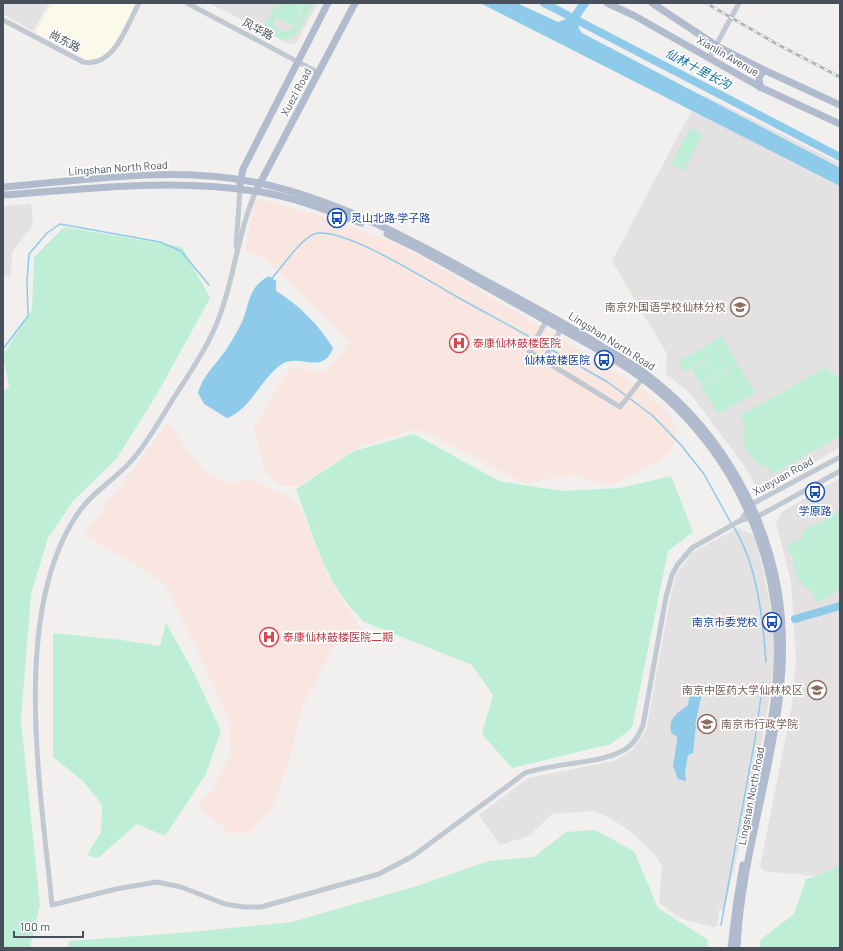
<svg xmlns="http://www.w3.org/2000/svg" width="843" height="951" font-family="Barlow,'Noto Sans SC',sans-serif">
  <rect width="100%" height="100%" fill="#f2f0ef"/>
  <path fill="#fbf9ea" d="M 53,3 L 136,3 L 110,51 L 105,56 L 88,60 L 80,57 L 37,33 L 36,31 Z"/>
  <g fill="#e3e1e1">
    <path d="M 3,3 L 49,3 L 33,31 L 3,14 Z"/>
    <path d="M 209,3 L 318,3 L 298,40 L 293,44 L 289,44 Z"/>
    <path d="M 706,96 L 840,164 L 840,447 L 766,490 L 760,489 L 756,485 L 743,464 L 689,392 L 666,374 L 667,354 L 612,261 L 696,102 L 700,98 Z"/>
    <path d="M 31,204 L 33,225 L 12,252 L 11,276 L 3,277 L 3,206 Z"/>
    <path d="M 840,478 L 840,865 L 829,872 L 815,876 L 764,871 L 760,867 L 792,705 L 796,660 L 791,582 L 776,522 L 782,512 Z"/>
    <path d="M 738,528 L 755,536 L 769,599 L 775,651 L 771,689 L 757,771 L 724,911 L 719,910 L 717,926 L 713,927 L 682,919 L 659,903 L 662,865 L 655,855 L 630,831 L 610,818 L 593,811 L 552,814 L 529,836 L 500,845 L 479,815 L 528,778 L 614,761 L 632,750 L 646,731 L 672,589 L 677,573 L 693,552 Z"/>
  </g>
  <g fill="#fae6e1">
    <path d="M 258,199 L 317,214 L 388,240 L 427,260 L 614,370 L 645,391 L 669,414 L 676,431 L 676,439 L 671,450 L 660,461 L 616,484 L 601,484 L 573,475 L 526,484 L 423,431 L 412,430 L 359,447 L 298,486 L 280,486 L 265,471 L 254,427 L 290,367 L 316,371 L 325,370 L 335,361 L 350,342 L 265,259 L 245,250 L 254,202 Z"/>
    <path d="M 168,422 L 191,456 L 207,473 L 226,482 L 238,483 L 249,479 L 288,495 L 300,506 L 330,580 L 360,627 L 334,647 L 329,656 L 302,708 L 293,748 L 272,808 L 248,833 L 230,833 L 198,806 L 213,788 L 231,753 L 228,716 L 167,588 L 159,579 L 84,534 Z"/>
  </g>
  <g fill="#bfeed7">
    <path d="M 276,3 L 283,3 L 275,17 L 274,25 L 278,30 L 285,32 L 293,28 L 306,3 L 313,3 C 306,16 298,44 279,38 C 274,36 268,32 263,29 Z"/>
    <path d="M 284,3 L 304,3 L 292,26 L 276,18 Z"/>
    <path d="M 690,128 L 702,135 L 684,171 L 671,164 Z"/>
    <path d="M 64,227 L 182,247 L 210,298 L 157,394 L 117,458 L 73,501 L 48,538 L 31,594 L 21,720 L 40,905 L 30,948 L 3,948 L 3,392 L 9,387 L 3,355 L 32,310 L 34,257 Z"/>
    <path d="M 722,336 L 737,363 L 701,384 L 692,369 L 708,360 L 702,348 Z"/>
    <path d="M 701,349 L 707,359 L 685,372 L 679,361 Z"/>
    <path d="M 738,364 L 755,393 L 718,414 L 701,385 Z"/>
    <path d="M 826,367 L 831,374 L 840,377 L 840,436 L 773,474 L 769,468 L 756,463 L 747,452 L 743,441 L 745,425 L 740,416 Z"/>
    <path d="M 414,434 L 499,481 L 562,491 L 620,488 L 671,476 L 693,532 L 668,551 L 632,728 L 611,744 L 512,768 L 482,734 L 493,695 L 472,665 L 364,622 L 350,607 L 333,583 L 319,553 L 296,489 L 354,451 Z"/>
    <path d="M 840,510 L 840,589 L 818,602 L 811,591 L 802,584 L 797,578 L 793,566 L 793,558 L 786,546 L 803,536 L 801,532 Z"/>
    <path d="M 166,623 L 195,675 L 221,731 L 206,774 L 165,836 L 137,824 L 98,858 L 87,855 L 101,832 L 102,805 L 84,782 L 53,757 L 53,633 L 122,640 L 160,646 Z"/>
    <path d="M 595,830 L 634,851 L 658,908 L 707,939 L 709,948 L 68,948 L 69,941 L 191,932 L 292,922 L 420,885 L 488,861 L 534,857 L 566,832 Z"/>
    <path d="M 840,864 L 840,948 L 760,948 L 760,940 L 794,914 L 806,879 L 825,873 Z"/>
  </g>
  <g fill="#8ecae9">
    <path d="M 480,3 L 517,3 L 558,22 L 569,18 L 579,3 L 590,3 C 583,14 573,22 582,33 L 840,168 L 840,186 Z"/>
    <path d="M 269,276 L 276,281 L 276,291 C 299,305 319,325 333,348 C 323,376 299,353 282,364 C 261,378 251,409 227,418 L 204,404 L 198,393 C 204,373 217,364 228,347 C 234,337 242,324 245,314 C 250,297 252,285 269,276 Z"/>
    <path d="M 690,691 L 702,693 L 695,725 L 696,725 L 693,753 L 688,755 L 685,772 L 686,781 L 678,779 L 673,766 L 677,741 L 677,736 L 672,734 C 666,719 678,713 688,705 Z"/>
  </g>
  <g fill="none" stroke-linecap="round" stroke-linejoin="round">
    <g stroke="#8ecae9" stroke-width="1.5">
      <path d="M 272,278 C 282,267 301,239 314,234 C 342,225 432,283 459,298 C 484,312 509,325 533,339"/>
      <path d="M 536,341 L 549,348"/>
      <path d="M 3,349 L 28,316 L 27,281 L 29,254 L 47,233 L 60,224 L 160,242 L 181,251 L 209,285"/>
      <path d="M 552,350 L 609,383 L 653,416 L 681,445 L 704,474 L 731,523"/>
      <path d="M 733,526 C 757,563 763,619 766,662"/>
      <path d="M 721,925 L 755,739 L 763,682"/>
    </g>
    <g stroke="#8ecae9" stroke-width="8">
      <path d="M 544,3 L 840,157"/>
      <path d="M 795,619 L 840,606"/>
    </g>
    <g stroke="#c0c8d1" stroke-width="5">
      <path d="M 187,3 L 319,73"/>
      <path d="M 3,20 L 83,62 C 114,69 127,25 139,3"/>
      <path d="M 709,58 L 739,3"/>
      <path d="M 256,191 C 236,236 234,287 213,332 C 202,356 187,377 173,399 C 160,420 148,442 132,460 C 117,478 95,490 81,509 C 9,607 41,790 52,905 L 116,889 L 157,882 L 181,887 L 225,904 L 244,907 L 261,907 L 379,874 L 413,856 L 525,773 C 554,763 598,764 622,751 C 633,746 639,735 643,725 L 666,597 L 672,575 L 678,564 L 692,548 L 741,520 L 757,517 L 840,471"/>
      <path d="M 236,247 L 240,189"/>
      <path d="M 548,318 L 529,351 L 620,407 L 642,379"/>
      <path d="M 544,360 L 562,327"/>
      <path d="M 741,520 L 752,504 L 840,457"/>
    </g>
    <g stroke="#b0bbcd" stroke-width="7">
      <path d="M 607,3 L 635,16 L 760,87 L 840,124"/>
      <path d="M 652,3 L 717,46 L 764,70 L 840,105"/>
      <path d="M 760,87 L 759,78 L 764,70"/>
      <path d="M 240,184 L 243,169 L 328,3"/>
      <path d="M 3,187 C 87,180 176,165 259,183 C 341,201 416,242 488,282 C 527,303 566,324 603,347 C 616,355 630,362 642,371 C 714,423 763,504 778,590 C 799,712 742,827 737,948"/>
      <path d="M 258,187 L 355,3"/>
      <path d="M 3,195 C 86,189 171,178 254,191 C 291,196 327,210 361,223"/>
      <path d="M 387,234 L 416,248 C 460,272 504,297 548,322 C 588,344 631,366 665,397 C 741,466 782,564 777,667 C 775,719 761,772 751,824"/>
      <path d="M 731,948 L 737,900 L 743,865"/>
    </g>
    <g stroke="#b2b4b9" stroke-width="3">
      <path id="rail" d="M 706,3 L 775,43 L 840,77"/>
    </g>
    <use href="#rail" stroke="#fff" stroke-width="1.5" stroke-dasharray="4.5" stroke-linecap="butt"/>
  </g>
  <defs>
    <g id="bus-ring" transform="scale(1)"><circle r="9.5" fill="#fff" stroke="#1a4fb4" stroke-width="1.5"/><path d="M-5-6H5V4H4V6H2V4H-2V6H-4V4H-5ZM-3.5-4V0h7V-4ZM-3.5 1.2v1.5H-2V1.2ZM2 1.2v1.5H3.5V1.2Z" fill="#1a4fb4"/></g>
    <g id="school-ring" transform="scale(1)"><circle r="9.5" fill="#fff" stroke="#8d6e63" stroke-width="1.5"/><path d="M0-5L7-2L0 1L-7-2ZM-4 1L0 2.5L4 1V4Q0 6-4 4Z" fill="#8d6e63"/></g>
    <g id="hospital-ring" transform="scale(1)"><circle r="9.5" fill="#fff" stroke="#e0444e" stroke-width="1.5"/><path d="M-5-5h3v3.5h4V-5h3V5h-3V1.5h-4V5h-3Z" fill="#e0444e"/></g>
    <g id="university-ring" transform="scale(1)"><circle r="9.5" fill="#fff" stroke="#8d6e63" stroke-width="1.5"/><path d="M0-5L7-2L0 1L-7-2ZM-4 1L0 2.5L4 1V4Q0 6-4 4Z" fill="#8d6e63"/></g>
  </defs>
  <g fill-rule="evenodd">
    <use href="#bus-ring" x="337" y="218"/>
    <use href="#school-ring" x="740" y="307"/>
    <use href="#hospital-ring" x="459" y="343"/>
    <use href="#bus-ring" x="604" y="360"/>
    <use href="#bus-ring" x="815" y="492"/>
    <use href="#bus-ring" x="772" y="622"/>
    <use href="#hospital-ring" x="269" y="637"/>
    <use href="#university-ring" x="817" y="690"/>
    <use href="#school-ring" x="707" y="724"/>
  </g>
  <g text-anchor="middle" stroke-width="3.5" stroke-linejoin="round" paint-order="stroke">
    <g font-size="11" fill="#48505c" stroke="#fff">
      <text transform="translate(258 29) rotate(28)" y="4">风华路</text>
      <text transform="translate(65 41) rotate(28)" y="4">尚东路</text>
      <text transform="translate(728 56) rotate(30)" y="4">Xianlin Avenue</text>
      <text transform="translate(296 92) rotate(-62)" y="4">Xuezi Road</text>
      <text transform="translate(118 168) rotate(-4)" y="4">Lingshan North Road</text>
      <text transform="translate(612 341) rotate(32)" y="4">Lingshan North Road</text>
      <text transform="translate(783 476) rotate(-29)" y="4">Xueyuan Road</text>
      <text transform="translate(751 796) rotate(-79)" y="4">Lingshan North Road</text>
    </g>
    <g font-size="11" fill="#164399" stroke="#fff" text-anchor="end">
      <text x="351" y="222" text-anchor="start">灵山北路·学子路</text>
      <text x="590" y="364">仙林鼓楼医院</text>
      <text x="815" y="515" text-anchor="middle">学原路</text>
      <text x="758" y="626">南京市委党校</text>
    </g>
    <g font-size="11" fill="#785e54" stroke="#fff" text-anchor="end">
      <text x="726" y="311">南京外国语学校仙林分校</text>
      <text x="803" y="694">南京中医药大学仙林校区</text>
      <text x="721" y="728" text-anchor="start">南京市行政学院</text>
    </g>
    <g font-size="11" fill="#be3a42" stroke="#fff" text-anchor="start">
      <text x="473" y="347">泰康仙林鼓楼医院</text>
      <text x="283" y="641">泰康仙林鼓楼医院二期</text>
    </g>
    <g font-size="12" font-style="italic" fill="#1273a5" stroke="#fff">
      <text transform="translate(698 69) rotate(28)" y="4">仙林十里长沟</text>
    </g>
  </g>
  <rect width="843" height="951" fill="none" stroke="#48505c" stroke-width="8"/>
  <path d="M14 931v6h69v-6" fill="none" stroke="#48505c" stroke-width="2"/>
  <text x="20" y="931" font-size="12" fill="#48505c" stroke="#ffffff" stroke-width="3" paint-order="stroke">100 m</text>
</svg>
